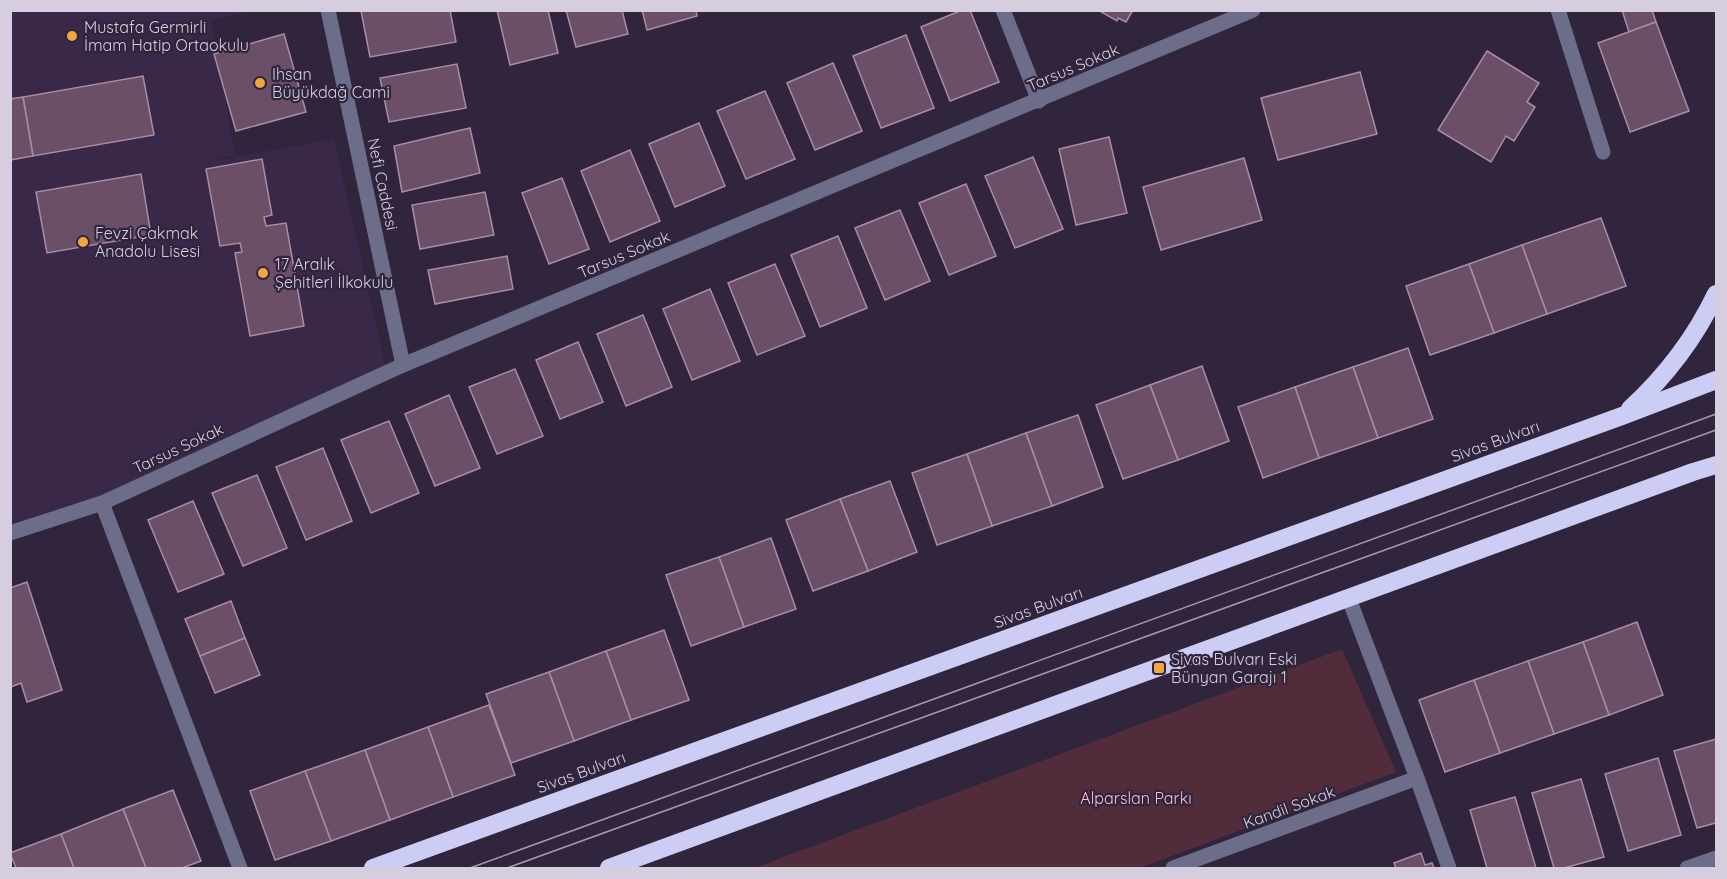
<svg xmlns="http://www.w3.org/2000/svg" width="1727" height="879" font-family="Quicksand,sans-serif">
  <rect width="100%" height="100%" fill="#31243d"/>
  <path fill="#392848" d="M 11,11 L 255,11 L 211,20 L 235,155 L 206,162 L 334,139 L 387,372 L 11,534 Z"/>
  <path fill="#512c3a" d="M 1342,649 L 1396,772 L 1140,868 L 754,868 Z"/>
  <g fill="#6a4f66" stroke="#aa8ca5" stroke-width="1.5">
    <path d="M 366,10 L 450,10 L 456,42 L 370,57 L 361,11 Z"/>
    <path d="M 497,10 L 548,10 L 558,53 L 510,65 Z"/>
    <path d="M 566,10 L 622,10 L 628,34 L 576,47 Z"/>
    <path d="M 642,10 L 696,10 L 697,16 L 647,30 Z"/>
    <path d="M 962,10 L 970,10 L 999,82 L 950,101 L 921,27 Z"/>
    <path d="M 1098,10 L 1133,10 L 1126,22 L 1118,18 L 1117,21 Z"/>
    <path d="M 1622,10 L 1652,10 L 1656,22 L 1629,32 Z"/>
    <path d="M 1656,22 L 1689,111 L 1630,132 L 1598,43 Z"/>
    <path d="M 284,34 L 306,112 L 236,131 L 214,54 Z"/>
    <path d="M 906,35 L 934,108 L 881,128 L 853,56 Z"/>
    <path d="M 1487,51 L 1539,83 L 1527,102 L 1535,107 L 1514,141 L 1506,136 L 1491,162 L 1438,130 Z"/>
    <path d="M 833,63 L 862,131 L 815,150 L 787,83 Z"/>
    <path d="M 457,64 L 466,108 L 389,122 L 380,78 Z"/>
    <path d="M 1360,72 L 1377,134 L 1278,160 L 1261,98 Z"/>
    <path d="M 143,76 L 154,135 L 33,156 L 23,97 Z"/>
    <path d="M 765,91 L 795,159 L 746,179 L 717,111 Z"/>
    <path d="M 23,97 L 33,156 L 10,160 L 10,99 Z"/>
    <path d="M 699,123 L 725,186 L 675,207 L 649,144 Z"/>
    <path d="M 470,128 L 480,173 L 402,192 L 394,146 Z"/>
    <path d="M 1109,137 L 1127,213 L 1076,225 L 1059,149 Z"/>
    <path d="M 630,150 L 660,221 L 610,242 L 581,171 Z"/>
    <path d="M 1033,157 L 1063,229 L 1015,248 L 985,176 Z"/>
    <path d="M 1244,158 L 1262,220 L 1161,250 L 1143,187 Z"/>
    <path d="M 262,159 L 272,215 L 264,217 L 266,226 L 286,223 L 304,326 L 250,336 L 235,253 L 242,252 L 240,243 L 220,246 L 206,169 Z"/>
    <path d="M 141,174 L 151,235 L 47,253 L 36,192 Z"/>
    <path d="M 562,178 L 589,249 L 549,264 L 522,193 Z"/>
    <path d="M 966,184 L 996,256 L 949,275 L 919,203 Z"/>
    <path d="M 485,192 L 494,235 L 420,249 L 412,205 Z"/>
    <path d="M 900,210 L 930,281 L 885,300 L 855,228 Z"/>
    <path d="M 1601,218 L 1626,286 L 1547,314 L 1522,245 Z"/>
    <path d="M 838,236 L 867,308 L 820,327 L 791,255 Z"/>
    <path d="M 1522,245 L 1547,314 L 1494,333 L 1469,264 Z"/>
    <path d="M 507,256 L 513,289 L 435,304 L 428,270 Z"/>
    <path d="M 775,264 L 805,336 L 757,355 L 728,283 Z"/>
    <path d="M 1469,264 L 1494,333 L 1430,355 L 1406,286 Z"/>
    <path d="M 710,289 L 740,361 L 692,380 L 663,309 Z"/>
    <path d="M 643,315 L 672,387 L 626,406 L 597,334 Z"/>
    <path d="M 578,342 L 603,402 L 560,419 L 536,360 Z"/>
    <path d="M 1408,348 L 1433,419 L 1378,438 L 1353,367 Z"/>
    <path d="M 1202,366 L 1229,441 L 1178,460 L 1150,385 Z"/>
    <path d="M 1353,367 L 1378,438 L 1319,458 L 1295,387 Z"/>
    <path d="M 515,369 L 543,436 L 497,454 L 469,387 Z"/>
    <path d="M 1150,385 L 1178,460 L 1123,479 L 1096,405 Z"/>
    <path d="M 1295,387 L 1319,458 L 1263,478 L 1238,407 Z"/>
    <path d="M 449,395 L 480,468 L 435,486 L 405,414 Z"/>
    <path d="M 1078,415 L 1103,487 L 1052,506 L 1026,433 Z"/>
    <path d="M 389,421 L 419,493 L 371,513 L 341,440 Z"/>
    <path d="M 1026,433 L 1052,506 L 992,526 L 967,454 Z"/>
    <path d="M 323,448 L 352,521 L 306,540 L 276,467 Z"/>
    <path d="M 967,454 L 992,526 L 937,545 L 912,473 Z"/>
    <path d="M 257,475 L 287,548 L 243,566 L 212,493 Z"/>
    <path d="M 890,481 L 917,552 L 868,571 L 840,499 Z"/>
    <path d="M 840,499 L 868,571 L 813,591 L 786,520 Z"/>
    <path d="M 193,501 L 224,574 L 178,592 L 148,520 Z"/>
    <path d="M 771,538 L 796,609 L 744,627 L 719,557 Z"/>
    <path d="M 719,557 L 744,627 L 691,646 L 666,575 Z"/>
    <path d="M 27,582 L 62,690 L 27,702 L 21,683 L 11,687 L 10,684 L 10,588 Z"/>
    <path d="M 231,601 L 245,638 L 200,656 L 185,619 Z"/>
    <path d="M 1637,622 L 1663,695 L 1609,715 L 1583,642 Z"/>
    <path d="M 664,630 L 689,700 L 631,720 L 606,651 Z"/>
    <path d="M 245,638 L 260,675 L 215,693 L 200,656 Z"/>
    <path d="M 1583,642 L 1609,715 L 1554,734 L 1528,661 Z"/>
    <path d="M 606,651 L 631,720 L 574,741 L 549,672 Z"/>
    <path d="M 1528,661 L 1554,734 L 1500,753 L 1474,680 Z"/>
    <path d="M 549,672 L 574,741 L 511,763 L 486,694 Z"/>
    <path d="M 1474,680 L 1500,753 L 1445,772 L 1419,700 Z"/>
    <path d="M 489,705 L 515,775 L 453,797 L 428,727 Z"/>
    <path d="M 428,727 L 453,797 L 390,820 L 365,750 Z"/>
    <path d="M 1716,739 L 1716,823 L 1697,828 L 1674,751 Z"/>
    <path d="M 365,750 L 390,820 L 331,841 L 305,771 Z"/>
    <path d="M 1658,758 L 1681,835 L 1628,851 L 1605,774 Z"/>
    <path d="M 305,771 L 331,841 L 275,860 L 250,791 Z"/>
    <path d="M 1581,779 L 1604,857 L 1564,868 L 1554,868 L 1532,793 Z"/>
    <path d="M 173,790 L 201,861 L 182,868 L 146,868 L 123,809 Z"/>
    <path d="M 1515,797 L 1536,868 L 1487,868 L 1470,810 Z"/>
    <path d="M 123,809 L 146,868 L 74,868 L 61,834 Z"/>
    <path d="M 61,834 L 74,868 L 16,868 L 10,853 Z"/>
    <path d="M 1421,853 L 1425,865 L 1432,863 L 1434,868 L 1396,868 L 1394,863 Z"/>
  </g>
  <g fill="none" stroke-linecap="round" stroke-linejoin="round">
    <g stroke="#6c6d88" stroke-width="15">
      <path d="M 328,10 L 403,365"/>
      <path d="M 1003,10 L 1039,101"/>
      <path d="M 1558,10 L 1603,152"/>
      <path d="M 102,503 L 240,868"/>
      <path d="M 10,533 L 102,503 L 403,365 L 1253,10"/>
      <path d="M 1349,599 L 1417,778 L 1449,868"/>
      <path d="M 1173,868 L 1417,778"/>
      <path d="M 1687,868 L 1716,858"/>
    </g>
    <g stroke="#cbcdf5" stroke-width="18">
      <path d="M 1630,409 C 1666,376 1695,338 1716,294"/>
      <path d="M 373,868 L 1622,416 L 1716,380"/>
      <path d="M 609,868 L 1693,472 L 1716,465"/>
    </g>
    <g stroke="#a49aad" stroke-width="1.5">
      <path d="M 470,868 L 1716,414"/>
      <path d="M 507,868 L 1716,430"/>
    </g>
  </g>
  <g fill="#f1a640" stroke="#31243d" stroke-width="2">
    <circle cx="72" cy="36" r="6"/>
    <circle cx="260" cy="83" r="6"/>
    <circle cx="83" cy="242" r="6"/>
    <circle cx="263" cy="273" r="6"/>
    <rect x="1153" y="662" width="12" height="12" rx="3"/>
  </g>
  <g text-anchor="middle" stroke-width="4.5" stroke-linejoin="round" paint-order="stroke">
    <g font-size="16" fill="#d6cdde" stroke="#31243d" text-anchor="start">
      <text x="84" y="33">Mustafa Germirli<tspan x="84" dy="18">İmam Hatip Ortaokulu</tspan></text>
      <text x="272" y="80">Ihsan<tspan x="272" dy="18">Büyükdağ Cami</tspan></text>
      <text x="95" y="239">Fevzi Çakmak<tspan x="95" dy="18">Anadolu Lisesi</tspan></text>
      <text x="275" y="270">17 Aralık<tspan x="275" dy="18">Şehitleri İlkokulu</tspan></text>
      <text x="1171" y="665">Sivas Bulvarı Eski<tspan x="1171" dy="18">Bünyan Garajı 1</tspan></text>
    </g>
    <g font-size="16" fill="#d6cdde" stroke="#31243d">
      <text transform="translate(1073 67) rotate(-23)" y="6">Tarsus Sokak</text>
      <text transform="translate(383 184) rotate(78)" y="6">Nefi Caddesi</text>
      <text transform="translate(624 254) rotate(-23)" y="6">Tarsus Sokak</text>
      <text transform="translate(1495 441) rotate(-20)" y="6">Sivas Bulvarı</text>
      <text transform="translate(178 448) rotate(-25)" y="6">Tarsus Sokak</text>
      <text transform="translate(1038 607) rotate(-20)" y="6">Sivas Bulvarı</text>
      <text transform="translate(581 772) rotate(-20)" y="6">Sivas Bulvarı</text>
      <text transform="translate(1289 807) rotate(-20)" y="6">Kandil Sokak</text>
    </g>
    <g font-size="16" fill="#fbbfd4" stroke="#31243d">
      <text x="1136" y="804">Alparslan Parkı</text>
    </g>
  </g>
  <rect width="1727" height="879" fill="none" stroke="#d6cdde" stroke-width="24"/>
</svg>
